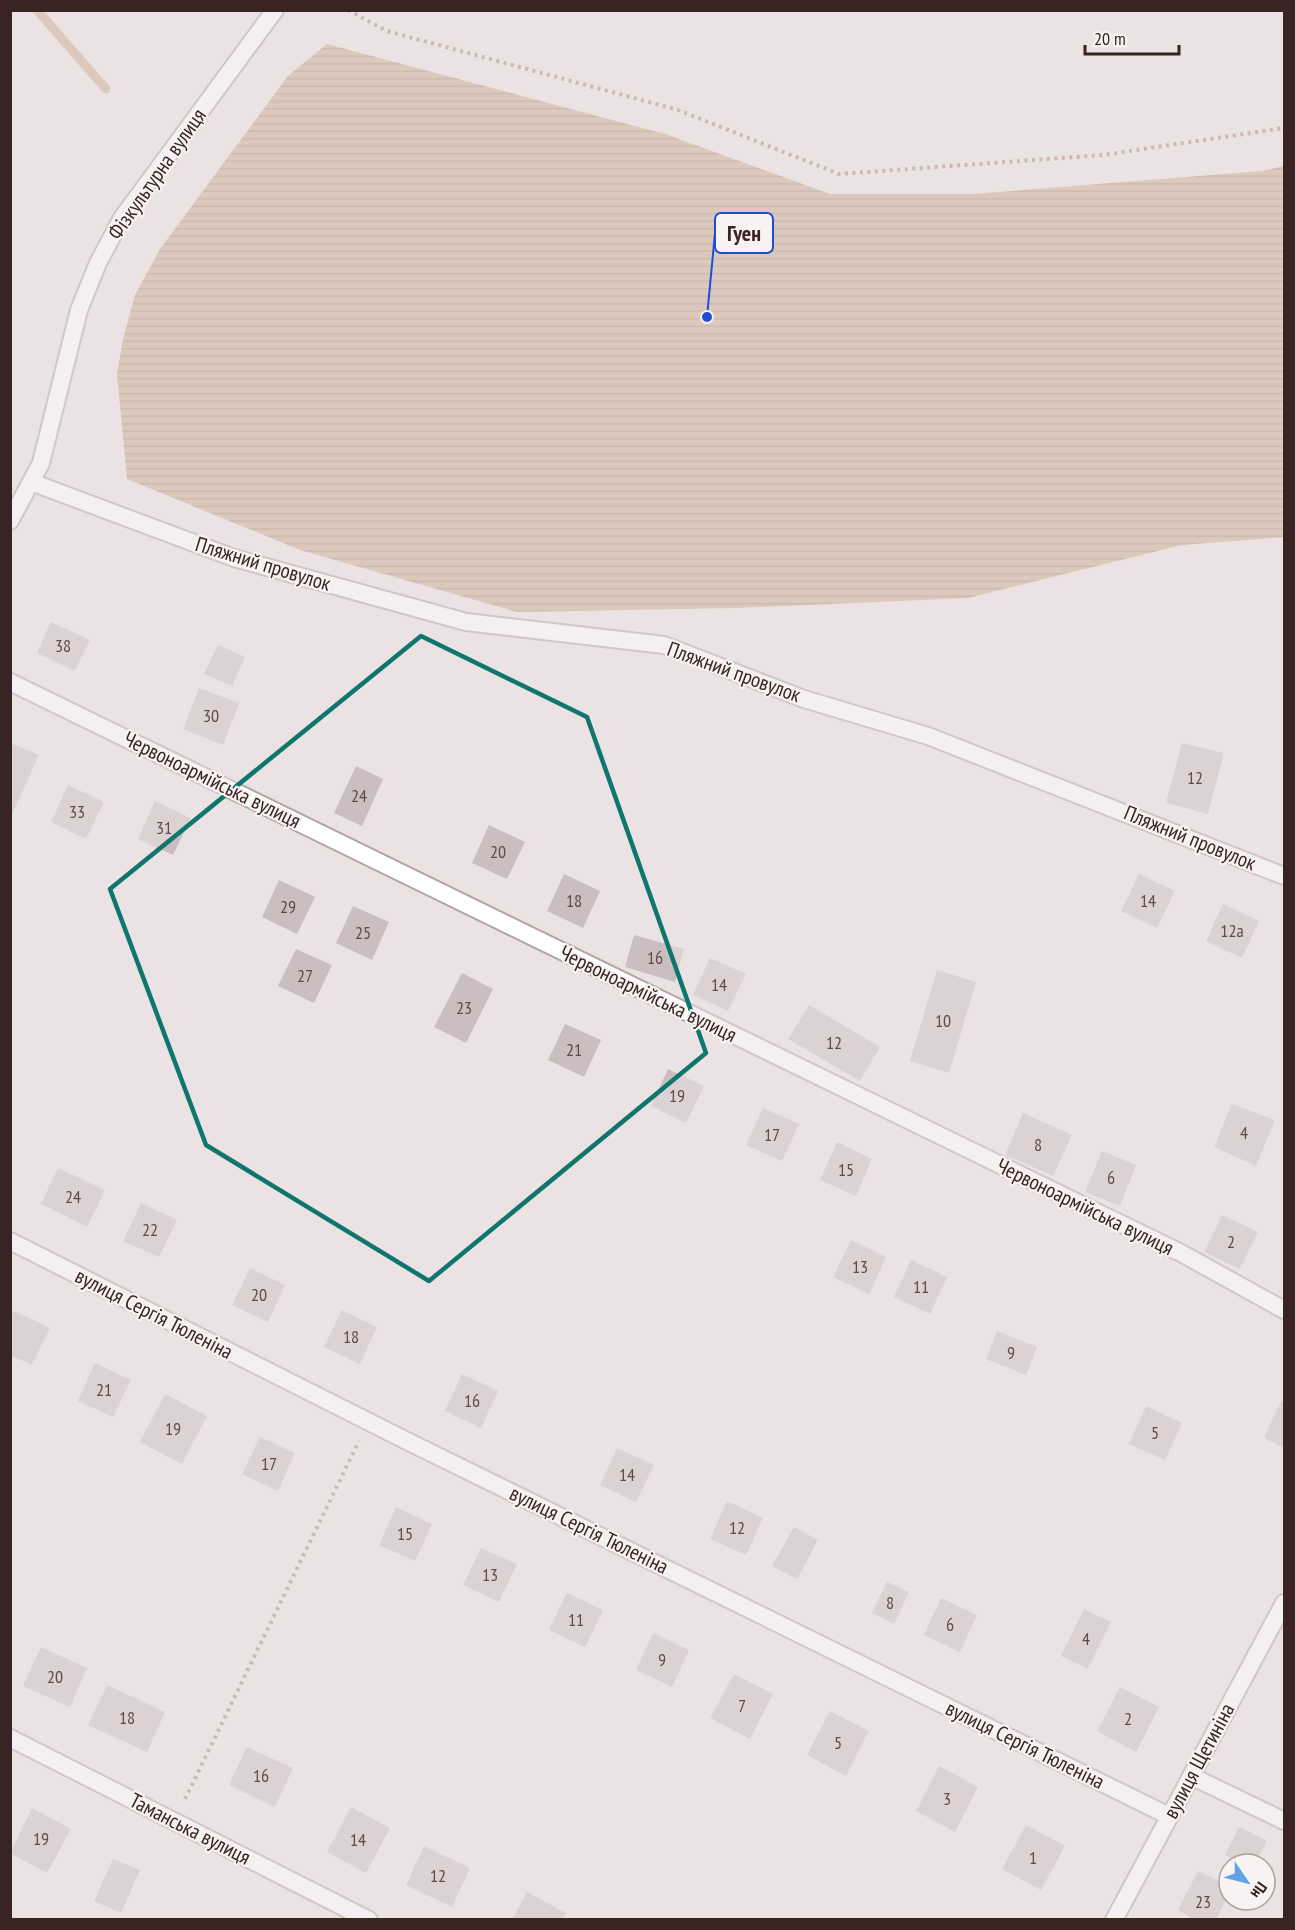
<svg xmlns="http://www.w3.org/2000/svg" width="1295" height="1930" font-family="'PT Sans Narrow',sans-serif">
  <defs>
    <pattern id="water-rules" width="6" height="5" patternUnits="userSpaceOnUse" patternTransform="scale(1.5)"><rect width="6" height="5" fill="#cca98d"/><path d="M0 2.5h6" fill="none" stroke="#a78973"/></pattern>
  </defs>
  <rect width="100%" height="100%" fill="#ebe2e3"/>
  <path fill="url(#water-rules)" d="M 327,44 L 665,134 L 830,194 L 973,194 L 1262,171 L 1284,166 L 1284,537 L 1182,545 L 968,598 L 736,608 L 517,612 L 300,550 L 127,479 L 117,374 L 123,339 L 135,295 L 160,249 L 288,76 Z"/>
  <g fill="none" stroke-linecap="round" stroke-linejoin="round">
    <path stroke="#cca98d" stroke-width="9" d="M 37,10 L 106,89"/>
  </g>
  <g fill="#cbbec0">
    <path d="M 51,622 L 90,640 L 75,671 L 37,653 Z"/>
    <path d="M 218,645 L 245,657 L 232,686 L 204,674 Z"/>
    <path d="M 199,688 L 239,703 L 223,745 L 183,729 Z"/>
    <path d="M 10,743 L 39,755 L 10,819 Z"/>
    <path d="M 1182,743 L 1224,753 L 1208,814 L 1166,803 Z"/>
    <path d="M 356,766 L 383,779 L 362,826 L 334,813 Z"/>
    <path d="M 68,785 L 104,802 L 86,839 L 51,822 Z"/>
    <path d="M 155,801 L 191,818 L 173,855 L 138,839 Z"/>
    <path d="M 489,825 L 525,842 L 507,879 L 472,863 Z"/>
    <path d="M 564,874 L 600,891 L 583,928 L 547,911 Z"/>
    <path d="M 1139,874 L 1175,891 L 1157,928 L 1121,911 Z"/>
    <path d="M 279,880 L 315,897 L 297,934 L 262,917 Z"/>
    <path d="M 1223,904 L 1259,921 L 1242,958 L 1206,941 Z"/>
    <path d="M 353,906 L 389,922 L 372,960 L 336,943 Z"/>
    <path d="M 634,935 L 684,949 L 675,982 L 625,967 Z"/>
    <path d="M 296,949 L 332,965 L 314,1003 L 278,986 Z"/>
    <path d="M 710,958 L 746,974 L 728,1011 L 693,995 Z"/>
    <path d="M 937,970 L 976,982 L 949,1073 L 910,1061 Z"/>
    <path d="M 462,973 L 493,989 L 466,1043 L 434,1027 Z"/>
    <path d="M 809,1005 L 880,1047 L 860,1081 L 788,1039 Z"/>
    <path d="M 565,1024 L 601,1040 L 584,1077 L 548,1060 Z"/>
    <path d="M 668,1069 L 704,1086 L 686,1123 L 651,1106 Z"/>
    <path d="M 1232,1104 L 1275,1120 L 1256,1166 L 1214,1147 Z"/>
    <path d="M 763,1108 L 799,1124 L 782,1161 L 746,1145 Z"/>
    <path d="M 1023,1113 L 1072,1135 L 1053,1176 L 1005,1155 Z"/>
    <path d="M 837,1142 L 872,1159 L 856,1196 L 820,1180 Z"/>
    <path d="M 1102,1151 L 1136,1165 L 1120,1206 L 1085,1192 Z"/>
    <path d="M 58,1168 L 105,1190 L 87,1227 L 41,1204 Z"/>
    <path d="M 141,1203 L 177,1220 L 159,1257 L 123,1241 Z"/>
    <path d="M 1222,1215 L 1258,1232 L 1240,1269 L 1204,1252 Z"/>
    <path d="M 851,1240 L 886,1257 L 869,1294 L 833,1277 Z"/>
    <path d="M 911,1260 L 947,1277 L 930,1314 L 894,1297 Z"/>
    <path d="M 250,1268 L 285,1285 L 268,1322 L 232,1305 Z"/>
    <path d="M 342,1310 L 377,1327 L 360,1364 L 324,1347 Z"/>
    <path d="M 14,1311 L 50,1328 L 32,1365 L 10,1355 L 10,1319 Z"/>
    <path d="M 997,1331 L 1037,1347 L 1026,1375 L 986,1359 Z"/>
    <path d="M 95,1363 L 131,1380 L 113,1417 L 78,1401 Z"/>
    <path d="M 462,1374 L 498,1391 L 481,1428 L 445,1411 Z"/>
    <path d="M 165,1394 L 207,1416 L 182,1464 L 140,1442 Z"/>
    <path d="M 1281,1401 L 1284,1402 L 1284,1448 L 1264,1438 Z"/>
    <path d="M 1146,1406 L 1182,1423 L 1165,1460 L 1129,1444 Z"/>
    <path d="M 260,1437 L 295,1453 L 278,1491 L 242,1474 Z"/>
    <path d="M 617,1448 L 654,1465 L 636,1502 L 600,1485 Z"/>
    <path d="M 727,1501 L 763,1518 L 746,1555 L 710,1539 Z"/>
    <path d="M 396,1507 L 432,1524 L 415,1561 L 379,1545 Z"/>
    <path d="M 794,1527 L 818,1540 L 797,1579 L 772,1566 Z"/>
    <path d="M 481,1548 L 517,1564 L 499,1602 L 463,1585 Z"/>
    <path d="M 887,1582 L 909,1592 L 894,1624 L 872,1613 Z"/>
    <path d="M 567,1593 L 603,1610 L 585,1647 L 549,1630 Z"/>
    <path d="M 941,1598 L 977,1615 L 960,1652 L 924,1635 Z"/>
    <path d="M 1084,1609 L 1111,1622 L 1088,1669 L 1061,1656 Z"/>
    <path d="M 653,1633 L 689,1650 L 672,1687 L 636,1670 Z"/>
    <path d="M 41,1647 L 87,1668 L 70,1707 L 23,1686 Z"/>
    <path d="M 734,1674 L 773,1694 L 750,1739 L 710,1718 Z"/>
    <path d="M 107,1685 L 165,1712 L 147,1752 L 88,1725 Z"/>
    <path d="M 1120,1687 L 1159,1707 L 1136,1752 L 1097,1731 Z"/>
    <path d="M 830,1711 L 869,1731 L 846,1776 L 807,1755 Z"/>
    <path d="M 247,1747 L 293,1768 L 275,1807 L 229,1785 Z"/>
    <path d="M 939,1766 L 978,1787 L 955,1832 L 916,1811 Z"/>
    <path d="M 351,1807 L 390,1828 L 366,1873 L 327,1852 Z"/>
    <path d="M 32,1808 L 71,1829 L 47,1873 L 10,1853 Z"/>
    <path d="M 1026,1825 L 1065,1846 L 1041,1890 L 1002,1869 Z"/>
    <path d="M 1239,1827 L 1267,1841 L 1255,1864 L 1243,1864 L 1225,1855 Z"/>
    <path d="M 424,1846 L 470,1868 L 452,1907 L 406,1885 Z"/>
    <path d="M 113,1859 L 140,1870 L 121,1913 L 94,1901 Z"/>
    <path d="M 1198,1871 L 1229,1886 L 1229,1894 L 1216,1920 L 1195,1920 L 1178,1910 Z"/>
    <path d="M 527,1892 L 566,1913 L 562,1920 L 512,1920 Z"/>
  </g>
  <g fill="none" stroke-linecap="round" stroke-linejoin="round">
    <g stroke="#b2a5a6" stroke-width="20">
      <g id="minor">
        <path d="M 31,482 L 234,558 L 466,622 L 664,645 L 804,699 L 928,736 L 1284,876"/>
        <path d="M 10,521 L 41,463 L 79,310 L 98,263 L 122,218 L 275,10"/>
        <path d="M 10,682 L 1181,1253 L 1284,1310"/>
        <path d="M 10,1241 L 409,1442 L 1169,1816"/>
        <path d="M 10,1738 L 369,1920"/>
        <path d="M 1191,1776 L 1284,1821"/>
      </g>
    </g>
    <g stroke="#b2a5a6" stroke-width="20">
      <path id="tertiary" d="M 1114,1920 L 1284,1603"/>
    </g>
    <g stroke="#ac8486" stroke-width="4" stroke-dasharray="3 4.5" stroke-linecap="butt">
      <path d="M 348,10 L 387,31 L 678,110 L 839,174 L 1103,155 L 1284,128"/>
      <path d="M 185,1799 L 359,1441"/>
    </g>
    <use href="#minor" stroke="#fff" stroke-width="16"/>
    <use href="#tertiary" stroke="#fff" stroke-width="16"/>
  </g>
  <path d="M0 0H1295V1930H0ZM 421,636 L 587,717 L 706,1053 L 429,1281 L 206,1145 L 110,889 Z" fill="#ebe2e3" fill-opacity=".55" fill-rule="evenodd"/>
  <path fill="none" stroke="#0f766e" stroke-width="4.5" stroke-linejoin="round" d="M 421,636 L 587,717 L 706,1053 L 429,1281 L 206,1145 L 110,889 Z"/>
  <g text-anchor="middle" stroke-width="4.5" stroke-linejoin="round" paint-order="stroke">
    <g font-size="18" fill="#5e4a4a">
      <text x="63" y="652">38</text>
      <text x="211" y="722">30</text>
      <text x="1195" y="784">12</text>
      <text x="359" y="802">24</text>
      <text x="77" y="818">33</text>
      <text x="164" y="834">31</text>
      <text x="498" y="858">20</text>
      <text x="574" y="907">18</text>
      <text x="1148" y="907">14</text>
      <text x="288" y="913">29</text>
      <text x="1232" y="937">12а</text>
      <text x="363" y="939">25</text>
      <text x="655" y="964">16</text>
      <text x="305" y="982">27</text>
      <text x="719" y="991">14</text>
      <text x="464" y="1014">23</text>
      <text x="943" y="1027">10</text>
      <text x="834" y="1049">12</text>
      <text x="574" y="1056">21</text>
      <text x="677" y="1102">19</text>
      <text x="1244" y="1139">4</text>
      <text x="772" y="1141">17</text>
      <text x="1038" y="1151">8</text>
      <text x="846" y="1176">15</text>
      <text x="1111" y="1184">6</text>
      <text x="73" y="1203">24</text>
      <text x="150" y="1236">22</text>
      <text x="1231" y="1248">2</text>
      <text x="860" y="1273">13</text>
      <text x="921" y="1293">11</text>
      <text x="259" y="1301">20</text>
      <text x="351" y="1343">18</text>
      <text x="1011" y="1359">9</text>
      <text x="104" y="1396">21</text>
      <text x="472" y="1407">16</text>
      <text x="173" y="1435">19</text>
      <text x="1155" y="1439">5</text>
      <text x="269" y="1470">17</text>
      <text x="627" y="1481">14</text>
      <text x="737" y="1534">12</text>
      <text x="405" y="1540">15</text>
      <text x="490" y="1581">13</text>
      <text x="890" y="1609">8</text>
      <text x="576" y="1626">11</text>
      <text x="950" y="1631">6</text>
      <text x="1086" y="1645">4</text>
      <text x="662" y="1666">9</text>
      <text x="55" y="1683">20</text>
      <text x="742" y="1712">7</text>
      <text x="127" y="1724">18</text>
      <text x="1128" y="1725">2</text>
      <text x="838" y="1749">5</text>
      <text x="261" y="1782">16</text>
      <text x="947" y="1805">3</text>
      <text x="41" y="1845">19</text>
      <text x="358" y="1846">14</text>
      <text x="1033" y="1864">1</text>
      <text x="438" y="1882">12</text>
      <text x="1203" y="1908">23</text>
    </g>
    <g font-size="21" fill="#3a2323" stroke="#f8f2f3">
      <text transform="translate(157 174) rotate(-55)" y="7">Фізкультурна вулиця</text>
      <text transform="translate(263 564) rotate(17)" y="7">Пляжний провулок</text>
      <text transform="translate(734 672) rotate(20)" y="7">Пляжний провулок</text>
      <text transform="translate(212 780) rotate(26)" y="7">Червоноармійська вулиця</text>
      <text transform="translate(1190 838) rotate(22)" y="7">Пляжний провулок</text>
      <text transform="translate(648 994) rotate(26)" y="7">Червоноармійська вулиця</text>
      <text transform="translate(1085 1207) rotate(26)" y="7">Червоноармійська вулиця</text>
      <text transform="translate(154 1314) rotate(27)" y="7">вулиця Сергія Тюленіна</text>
      <text transform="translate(589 1530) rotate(26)" y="7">вулиця Сергія Тюленіна</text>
      <text transform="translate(1025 1745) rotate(26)" y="7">вулиця Сергія Тюленіна</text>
      <text transform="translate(1199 1761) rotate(-62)" y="7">вулиця Щетиніна</text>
      <text transform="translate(190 1829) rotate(27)" y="7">Таманська вулиця</text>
    </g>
  </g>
  <path fill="none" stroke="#1d4ed8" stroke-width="2" d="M707 317L715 233"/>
  <circle fill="#1d4ed8" stroke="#f8f2f3" stroke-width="2" cx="707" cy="317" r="6"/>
  <rect fill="#f8f2f3" stroke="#1d4ed8" stroke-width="2" x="715" y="213" width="58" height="40" rx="6"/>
  <g font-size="22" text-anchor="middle" font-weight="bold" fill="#3a2323">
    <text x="744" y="241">Гуен</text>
  </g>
  <rect width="1295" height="1930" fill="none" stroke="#3a2323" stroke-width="24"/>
  <g transform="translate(1247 1882) rotate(125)"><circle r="28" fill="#f8f2f3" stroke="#ac9fa0" stroke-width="1.5"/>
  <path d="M0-4.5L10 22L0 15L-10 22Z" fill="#63a2e8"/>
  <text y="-9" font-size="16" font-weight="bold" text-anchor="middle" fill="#3a2323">Пн</text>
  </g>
  <path d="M1085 45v9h94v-9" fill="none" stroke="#3a2323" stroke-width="3"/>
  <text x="1094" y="45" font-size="18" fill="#3a2323" stroke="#f8f2f3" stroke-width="4.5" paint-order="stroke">20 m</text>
</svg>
